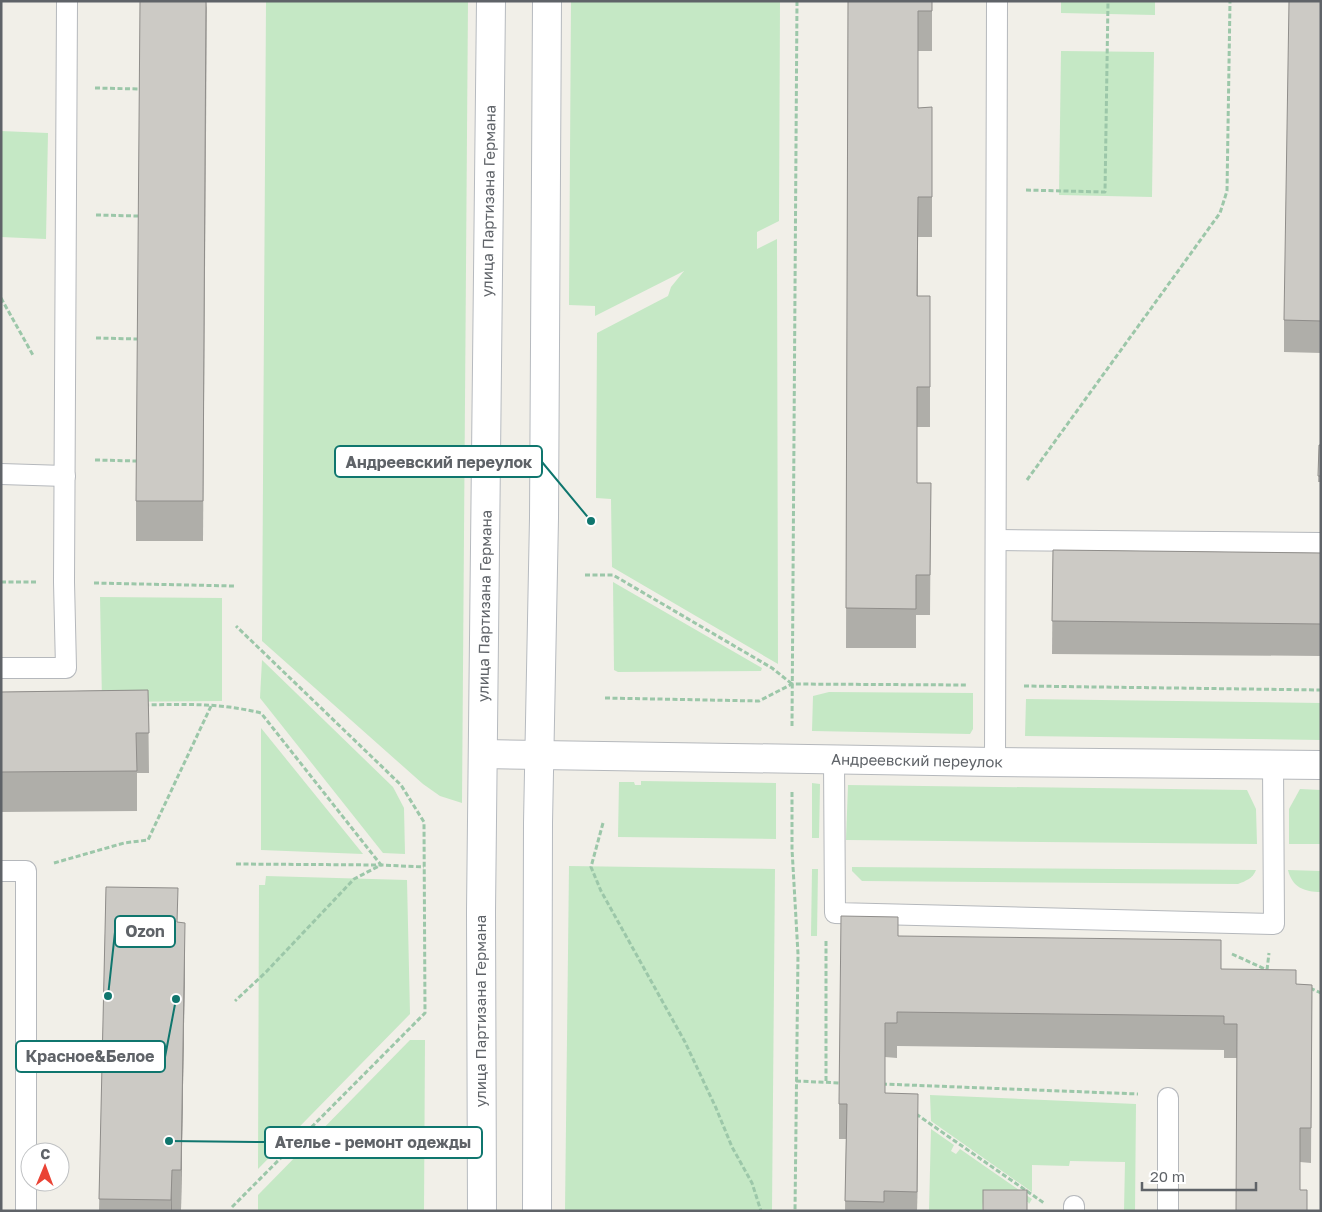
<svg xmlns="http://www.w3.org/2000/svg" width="1322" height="1212" font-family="'Golos Text',sans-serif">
  <rect width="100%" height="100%" fill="#f1efe8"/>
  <g fill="#c5e8c5">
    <path d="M 266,1 L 468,1 L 462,803 L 440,796 L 423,784 L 262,641 Z"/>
    <path d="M 571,1 L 780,1 L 779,221 L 757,232 L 757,249 L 777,239 L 778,664 L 612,567 L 611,499 L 596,498 L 597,333 L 668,296 L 671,287 L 684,271 L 595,316 L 595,306 L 569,305 Z"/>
    <path d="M 1061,1 L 1155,1 L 1155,15 L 1061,13 Z"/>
    <path d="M 1061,51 L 1154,52 L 1152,197 L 1059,195 Z"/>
    <path d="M 1,131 L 48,133 L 46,239 L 1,237 Z"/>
    <path d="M 613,582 L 762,668 L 761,671 L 618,672 L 614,670 Z"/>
    <path d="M 100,597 L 222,598 L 222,701 L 102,702 Z"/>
    <path d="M 262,660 L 393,787 L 404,808 L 405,854 L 383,853 L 260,698 Z"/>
    <path d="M 829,692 L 973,693 L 973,729 L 970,734 L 812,731 L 813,696 Z"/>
    <path d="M 1026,699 L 1321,703 L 1321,740 L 1025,736 Z"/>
    <path d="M 261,728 L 363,854 L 261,850 Z"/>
    <path d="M 641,781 L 776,783 L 776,839 L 618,837 L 619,782 L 634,782 L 635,785 L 641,785 Z"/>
    <path d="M 812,783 L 820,784 L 819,838 L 812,838 Z"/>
    <path d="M 848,785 L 1247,790 L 1256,809 L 1257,844 L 846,840 Z"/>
    <path d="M 1300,789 L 1321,790 L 1321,844 L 1289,844 L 1289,809 Z"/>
    <path d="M 569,866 L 775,869 L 772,1211 L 565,1211 Z"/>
    <path d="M 852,867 L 1256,870 C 1253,878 1246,881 1238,884 L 862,881 L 852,871 Z"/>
    <path d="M 812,869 L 818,869 L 817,936 L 811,936 Z"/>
    <path d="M 1288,870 L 1321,871 L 1321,892 C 1304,892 1292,887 1288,870 Z"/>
    <path d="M 266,876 L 407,880 L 410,1014 L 258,1169 L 259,885 L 265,885 Z"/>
    <path d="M 410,1040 L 425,1040 L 424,1211 L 258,1211 L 258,1195 Z"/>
    <path d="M 930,1095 L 1136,1104 L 1135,1211 L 1124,1211 L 1125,1162 L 1070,1161 L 1069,1166 L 1032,1165 L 1032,1192 L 931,1121 Z"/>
    <path d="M 931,1129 L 954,1145 L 951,1151 L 956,1154 L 960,1149 L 1032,1199 L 1029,1204 L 1028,1202 L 983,1202 L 982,1211 L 929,1211 Z"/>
  </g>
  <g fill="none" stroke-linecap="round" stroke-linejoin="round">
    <g stroke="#b5b8bc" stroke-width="22">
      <g id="service">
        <path d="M 1,474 L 65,476"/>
        <path d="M 996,540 L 1321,543"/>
        <path d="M 1,668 L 66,668 L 64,582 L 67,1"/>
        <path d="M 834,760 L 835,913 L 1274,924 L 1273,764"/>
        <path d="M 995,762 L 997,1"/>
        <path d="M 1,871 L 26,871 L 26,1211"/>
        <path d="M 1074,1206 L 1074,1211"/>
        <path d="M 1168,1211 L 1168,1098"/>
      </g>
    </g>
    <g stroke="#b5b8bc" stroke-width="30">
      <path id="minor" d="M 483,754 L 995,762 L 1321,765"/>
    </g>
    <g stroke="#b6babf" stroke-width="30">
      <g id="secondary">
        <path d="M 482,1211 L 481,912 L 491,1"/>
        <path d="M 537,1211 L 538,823 L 544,518 L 547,1"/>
      </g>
    </g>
    <g stroke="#9cc7a9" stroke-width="3" stroke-dasharray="5 2.5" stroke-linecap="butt">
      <path d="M 95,88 L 139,89"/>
      <path d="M 1026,190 L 1105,192 L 1108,1"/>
      <path d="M 96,215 L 138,216"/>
      <path d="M 1,298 L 34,357"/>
      <path d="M 96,338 L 137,339"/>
      <path d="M 95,460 L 137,461"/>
      <path d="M 1027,480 L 1220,213 L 1227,191 L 1230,1"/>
      <path d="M 585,575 L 613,575 L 772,668 L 792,684"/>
      <path d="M 1,582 L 36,582"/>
      <path d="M 94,583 L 234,586"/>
      <path d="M 1024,686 L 1321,690"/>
      <path d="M 605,698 L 759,701 L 792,684 L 966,685"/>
      <path d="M 144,705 C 185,704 221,703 261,713 L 381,865 L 354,879 L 266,972 L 235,1001"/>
      <path d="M 792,726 L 797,1"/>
      <path d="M 792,792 L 792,849 L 798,954 L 795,1211"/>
      <path d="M 603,823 L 591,867 L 601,891 L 685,1042 L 716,1108 L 732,1147 L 752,1183 L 761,1211"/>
      <path d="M 54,863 L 124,843 L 148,840 L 212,704"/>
      <path d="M 236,864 L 381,865 L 424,867"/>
      <path d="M 826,941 L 826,1082"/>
      <path d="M 1232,954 L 1267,970"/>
      <path d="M 1267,970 L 1269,953"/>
      <path d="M 1310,988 L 1321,993"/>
      <path d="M 796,1081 L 841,1083"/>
      <path d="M 882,1084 L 1138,1094"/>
      <path d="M 916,1114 L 1044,1203"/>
      <path d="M 232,1207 L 425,1013 L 424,822 L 401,785 L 236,626"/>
    </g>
    <use href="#service" stroke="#fff" stroke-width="20"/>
    <use href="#minor" stroke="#fff" stroke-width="28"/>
    <use href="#secondary" stroke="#fff" stroke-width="28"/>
  </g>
  <g fill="#afaea9">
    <path d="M 207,1 L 203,541 L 136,541 L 136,501 Z"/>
    <path d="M 848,1 L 932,1 L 932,51 L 918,51 L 918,108 L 932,107 L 932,237 L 918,237 L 918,296 L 930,296 L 930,427 L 917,427 L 917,483 L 931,483 L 930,615 L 916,615 L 916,648 L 846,648 Z"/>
    <path d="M 1321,1 L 1321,353 L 1284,352 L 1284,320 Z"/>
    <path d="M 1319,445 L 1321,445 L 1321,482 L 1318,482 Z"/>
    <path d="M 1053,550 L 1321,553 L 1321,656 L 1052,654 Z"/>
    <path d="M 148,690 L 149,773 L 137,773 L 137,811 L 1,812 L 1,692 Z"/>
    <path d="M 106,887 L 178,923 L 185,962 L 181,1210 L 172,1210 L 172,1211 L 99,1211 Z"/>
    <path d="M 898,936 L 1221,969 L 1296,984 L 1312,985 L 1311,1163 L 1300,1162 L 1300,1190 L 1307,1211 L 1237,1058 L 1224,1058 L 1224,1050 L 897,1046 L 897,1058 L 885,1057 L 885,1093 L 918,1129 L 917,1211 L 845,1211 L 846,1139 L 839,1139 L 839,1104 Z"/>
  </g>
  <g fill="#8f8d8a">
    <path d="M 185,923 L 185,962 L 181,1210 L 181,1170 Z"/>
    <path d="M 918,1094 L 918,1129 L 917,1211 L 917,1192 Z"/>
    <path d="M 172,1170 L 172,1211 L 171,1211 Z"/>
  </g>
  <g fill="#cccac5" stroke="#8f8d8a">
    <path d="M 140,1 L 206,1 L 203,501 L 136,501 Z"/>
    <path d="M 848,1 L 932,1 L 932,11 L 918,11 L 918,108 L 932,107 L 932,197 L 918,197 L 917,296 L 930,296 L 930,387 L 917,387 L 917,483 L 931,483 L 930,575 L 916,575 L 916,609 L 846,608 Z"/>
    <path d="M 1289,1 L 1321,1 L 1321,321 L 1284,320 Z"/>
    <path d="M 1319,445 L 1321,445 L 1321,476 L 1318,476 Z"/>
    <path d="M 1053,550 L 1321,553 L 1321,624 L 1052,621 Z"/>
    <path d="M 148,690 L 149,733 L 136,733 L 137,771 L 1,772 L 1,692 Z"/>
    <path d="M 106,887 L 178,888 L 177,922 L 185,923 L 181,1170 L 172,1170 L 171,1200 L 99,1199 Z"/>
    <path d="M 841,916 L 898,917 L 898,936 L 1221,940 L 1221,969 L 1296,970 L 1296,984 L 1312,985 L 1311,1128 L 1300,1128 L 1300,1190 L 1307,1190 L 1307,1211 L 1236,1211 L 1237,1024 L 1224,1024 L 1224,1016 L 897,1012 L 897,1023 L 885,1023 L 885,1093 L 918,1094 L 917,1192 L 884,1191 L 884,1202 L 845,1201 L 847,1104 L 839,1104 Z"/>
    <rect x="983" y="1190" width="44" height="21"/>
  </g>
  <g text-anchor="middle" stroke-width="4.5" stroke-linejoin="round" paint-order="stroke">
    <g font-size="15" fill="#5f6368" stroke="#fff">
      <text transform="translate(489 201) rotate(-89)" y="5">улица Партизана Германа</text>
      <text transform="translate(485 606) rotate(-89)" y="5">улица Партизана Германа</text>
      <text transform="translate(917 761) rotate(1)" y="5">Андреевский переулок</text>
      <text transform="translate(481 1011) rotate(-90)" y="5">улица Партизана Германа</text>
    </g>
  </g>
  <path fill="none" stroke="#0f766e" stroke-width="2" d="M591 521L542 462M108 996L115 932M176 999L165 1057M169 1141L265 1142"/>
  <g fill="#0f766e" stroke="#fff" stroke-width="2">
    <circle cx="591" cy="521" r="5"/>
    <circle cx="108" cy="996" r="5"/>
    <circle cx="176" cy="999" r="5"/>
    <circle cx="169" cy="1141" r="5"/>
  </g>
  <g fill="#fff" stroke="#0f766e" stroke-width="2">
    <rect x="335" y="446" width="207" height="31" rx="5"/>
    <rect x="115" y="916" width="60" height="31" rx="5"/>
    <rect x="16" y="1041" width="149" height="31" rx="5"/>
    <rect x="265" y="1127" width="217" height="31" rx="5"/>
  </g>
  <g font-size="16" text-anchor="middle" font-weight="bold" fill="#5f6368">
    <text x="439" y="468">Андреевский переулок</text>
    <text x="145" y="937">Ozon</text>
    <text x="90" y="1062">Красное&amp;Белое</text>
    <text x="373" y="1148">Ателье - ремонт одежды</text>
  </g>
  <rect width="1322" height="1212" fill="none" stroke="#5f6368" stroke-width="5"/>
  <g transform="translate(45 1167) rotate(1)"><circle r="24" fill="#ffffff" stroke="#bfc1c3"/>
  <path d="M0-4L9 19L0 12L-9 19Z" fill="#ea4335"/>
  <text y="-8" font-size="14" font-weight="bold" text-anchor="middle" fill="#5f6368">С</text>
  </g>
  <path d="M1142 1182v8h114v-8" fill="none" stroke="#5f6368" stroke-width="2.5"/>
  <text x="1150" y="1182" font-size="15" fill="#5f6368" stroke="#ffffff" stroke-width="4" paint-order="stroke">20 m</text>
</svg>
